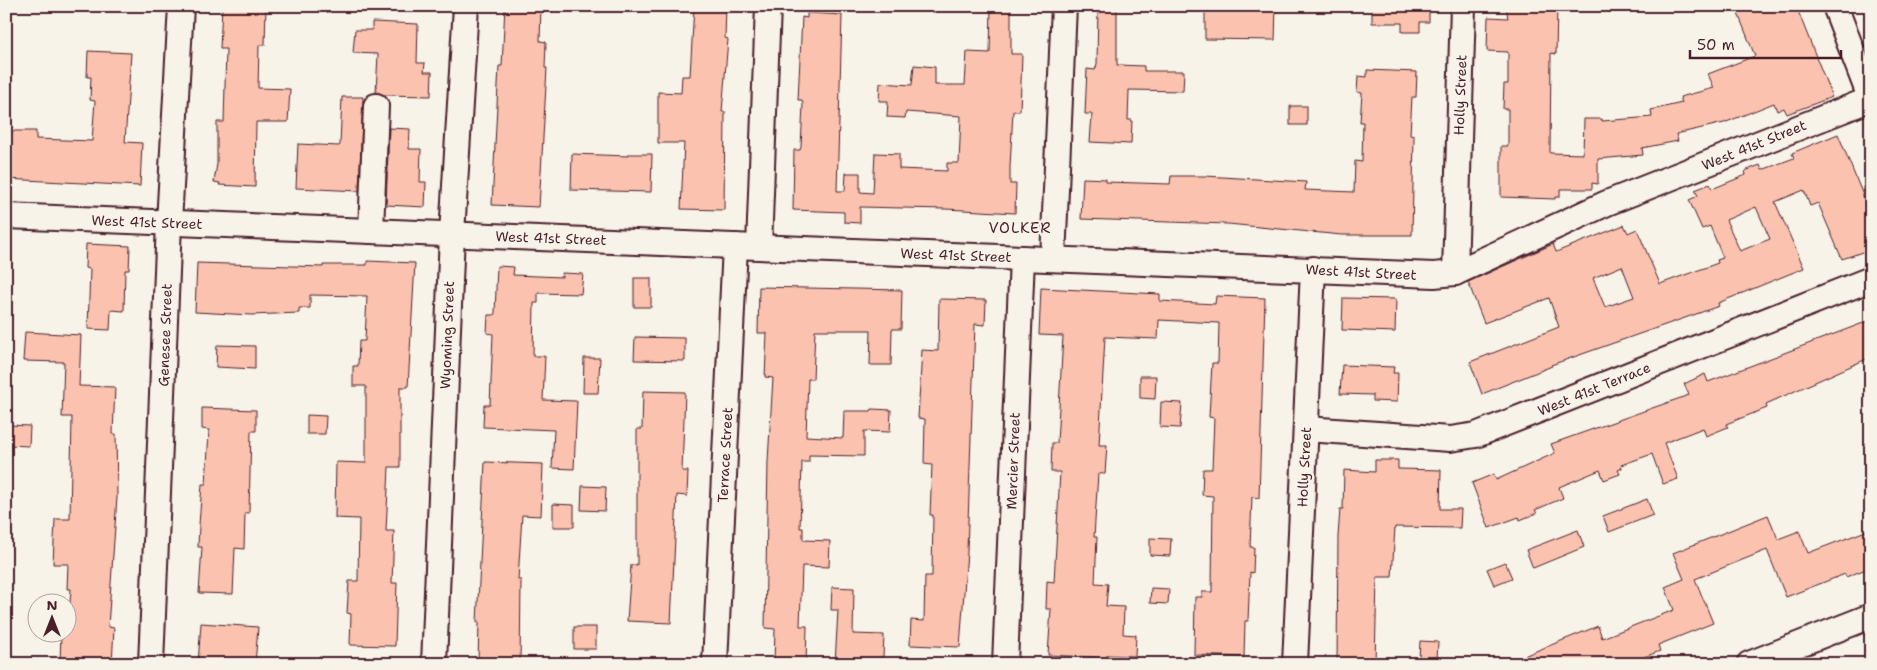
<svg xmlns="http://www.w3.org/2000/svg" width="1877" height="670" font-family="'Shantell Sans',sans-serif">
  <rect width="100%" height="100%" fill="#f7f3e8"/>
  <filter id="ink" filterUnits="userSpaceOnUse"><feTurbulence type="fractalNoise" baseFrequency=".02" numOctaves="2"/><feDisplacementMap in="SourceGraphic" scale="10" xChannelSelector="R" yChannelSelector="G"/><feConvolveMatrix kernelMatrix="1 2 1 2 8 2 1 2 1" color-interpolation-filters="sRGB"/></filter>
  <g filter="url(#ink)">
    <g fill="#fbc3af" stroke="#4a1f2b" fill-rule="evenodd">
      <path d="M 222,6 L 266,6 L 265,45 L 259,45 L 258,88 L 290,89 L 288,122 L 256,122 L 255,187 L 219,185 L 220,183 L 214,182 L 217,164 L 217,122 L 224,122 L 226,49 L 220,49 Z"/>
      <path d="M 505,6 L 541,6 L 540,41 L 546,42 L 545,68 L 547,68 L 539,207 L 492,205 L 499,66 L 502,66 Z"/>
      <path d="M 694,6 L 726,7 L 725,38 L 728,39 L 722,112 L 725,112 L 724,210 L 681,209 L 684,143 L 658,143 L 658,92 L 681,93 L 682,76 L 690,76 Z"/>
      <path d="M 991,6 L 1011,6 L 1011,54 L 1022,54 L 1020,111 L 1013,111 L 1010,167 L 1010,184 L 1016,184 L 1015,213 L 946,209 L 860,207 L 860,223 L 844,222 L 844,212 L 793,210 L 794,150 L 800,150 L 801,147 L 803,104 L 802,100 L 798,100 L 802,17 L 807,18 L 807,13 L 842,15 L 837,191 L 845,191 L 846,173 L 860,173 L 860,192 L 873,193 L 875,153 L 899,154 L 899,169 L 947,171 L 947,163 L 959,163 L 961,116 L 906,112 L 905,118 L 887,117 L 888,101 L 879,101 L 880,83 L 912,85 L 914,65 L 935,67 L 935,85 L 965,85 L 967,52 L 990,53 Z"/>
      <path d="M 1098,6 L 1117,6 L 1117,65 L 1144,66 L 1144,71 L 1184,71 L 1183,91 L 1129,90 L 1128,120 L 1132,120 L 1131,144 L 1090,142 L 1092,114 L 1085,114 L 1086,91 L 1087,69 L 1095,70 L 1097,64 Z"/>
      <path d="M 1205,6 L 1276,6 L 1275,40 L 1205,39 Z"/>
      <path d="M 1372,6 L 1429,6 L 1429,22 L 1420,22 L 1420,32 L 1402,32 L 1402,23 L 1372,23 Z"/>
      <path d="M 1506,6 L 1557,6 L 1556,54 L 1551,53 L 1550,153 L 1583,154 L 1584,119 L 1602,119 L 1602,121 L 1652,117 L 1651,110 L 1682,103 L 1680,97 L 1714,88 L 1708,74 L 1755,56 L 1735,6 L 1796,6 L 1832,97 L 1787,114 L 1784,108 L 1777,111 L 1774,103 L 1724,123 L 1676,134 L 1678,141 L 1642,148 L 1643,155 L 1598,159 L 1598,184 L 1592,183 L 1592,189 L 1560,189 L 1560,197 L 1555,197 L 1555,199 L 1501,197 L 1501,146 L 1508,146 L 1508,109 L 1503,109 L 1504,84 L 1508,84 L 1508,52 L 1487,51 L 1488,17 L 1508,18 Z"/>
      <path d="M 372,22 L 418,24 L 417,63 L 425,63 L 424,72 L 432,72 L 431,96 L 384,95 L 376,92 L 378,54 L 353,53 L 355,30 L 372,30 Z"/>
      <path d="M 88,51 L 131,53 L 125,142 L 142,143 L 140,186 L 6,179 L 6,131 L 36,131 L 36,139 L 92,141 L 95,101 L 90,100 L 91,77 L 87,77 Z"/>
      <path d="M 1367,70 L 1417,72 L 1416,97 L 1412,97 L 1410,135 L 1414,136 L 1412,235 L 1342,235 L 1228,224 L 1081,219 L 1083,178 L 1106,179 L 1106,182 L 1170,184 L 1171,176 L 1205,176 L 1306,182 L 1305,190 L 1354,192 L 1355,161 L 1362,162 L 1363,122 L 1360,122 L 1362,93 L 1357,92 L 1358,76 L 1367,77 Z"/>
      <path d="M 342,97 L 363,97 L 359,191 L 296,188 L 298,144 L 339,146 L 340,145 Z"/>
      <rect x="1290" y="106" width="17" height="19"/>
      <path d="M 389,128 L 410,129 L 409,149 L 421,149 L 420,182 L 426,182 L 425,207 L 386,205 Z"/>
      <path d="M 1838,134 L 1871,215 L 1871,249 L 1842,259 L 1818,203 L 1810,206 L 1804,190 L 1775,202 L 1804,268 L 1718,303 L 1719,306 L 1551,365 L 1552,366 L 1482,394 L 1470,362 L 1559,327 L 1549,298 L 1484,323 L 1468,282 L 1553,244 L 1556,252 L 1624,225 L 1628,233 L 1637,229 L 1660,284 L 1718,263 L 1717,260 L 1723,258 L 1710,226 L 1702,229 L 1689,200 L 1698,196 L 1695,190 L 1710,184 L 1712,189 L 1746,175 L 1745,171 L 1760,165 L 1762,170 L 1794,158 L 1792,153 ZM 1756,207 L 1770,239 L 1740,251 L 1726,220 ZM 1622,266 L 1634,297 L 1605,307 L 1593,278 Z"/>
      <path d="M 572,154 L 628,156 L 628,154 L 652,154 L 651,192 L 571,190 Z"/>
      <path d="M 86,244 L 130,246 L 129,270 L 125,270 L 124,311 L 111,310 L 110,330 L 88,329 L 90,269 L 85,268 Z"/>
      <path d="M 367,261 L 415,263 L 408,387 L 400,387 L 400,467 L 389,467 L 386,531 L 394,531 L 392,583 L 397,583 L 395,646 L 350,645 L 351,614 L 347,613 L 349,581 L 358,581 L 359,519 L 335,518 L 336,462 L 366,463 L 366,386 L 353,386 L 353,366 L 358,366 L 359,341 L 365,341 L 367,296 L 310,295 L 310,308 L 299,308 L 299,313 L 251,315 L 195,312 L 197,263 L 323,267 L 323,265 L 367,265 Z"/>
      <path d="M 497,266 L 514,267 L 513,275 L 562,277 L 562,273 L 583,274 L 581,294 L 538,293 L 538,303 L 534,303 L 533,356 L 545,356 L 543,400 L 577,401 L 574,469 L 552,468 L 554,430 L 483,427 L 484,405 L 490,405 L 493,334 L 487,333 L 488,315 L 494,315 L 495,313 Z"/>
      <rect x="634" y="278" width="17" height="29"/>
      <path d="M 759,287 L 902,290 L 901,329 L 892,329 L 891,365 L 870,365 L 871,330 L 815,330 L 813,379 L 808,379 L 806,436 L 843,438 L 844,411 L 871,411 L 872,409 L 891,410 L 890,432 L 864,431 L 864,456 L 809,455 L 809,462 L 802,462 L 800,528 L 803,528 L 803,540 L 830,541 L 829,567 L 802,566 L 800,626 L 807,626 L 806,664 L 774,664 L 775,629 L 765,628 L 768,461 L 773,378 L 765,377 L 767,333 L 758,333 Z"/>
      <path d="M 1041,288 L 1160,294 L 1160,301 L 1215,304 L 1216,296 L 1265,298 L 1259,498 L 1252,497 L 1250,547 L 1254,547 L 1253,573 L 1250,572 L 1248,621 L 1245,621 L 1244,657 L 1194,655 L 1195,597 L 1202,597 L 1202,592 L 1212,592 L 1213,496 L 1202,495 L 1203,469 L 1212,469 L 1214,418 L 1209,417 L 1212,363 L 1218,363 L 1219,323 L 1159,320 L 1158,339 L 1105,337 L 1099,445 L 1107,445 L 1105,474 L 1098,473 L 1094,537 L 1097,537 L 1095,583 L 1108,584 L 1106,606 L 1124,607 L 1123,634 L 1136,635 L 1135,656 L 1107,655 L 1107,658 L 1048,655 L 1051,609 L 1046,609 L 1047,581 L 1054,582 L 1060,472 L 1051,472 L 1052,443 L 1057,443 L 1063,336 L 1039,335 Z"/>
      <path d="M 1343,298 L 1396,299 L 1395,332 L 1342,330 Z"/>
      <path d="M 939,299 L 986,300 L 985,325 L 975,324 L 967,551 L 960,647 L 910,645 L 911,620 L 924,621 L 925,576 L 932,576 L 933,515 L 930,515 L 932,465 L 924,464 L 925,419 L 918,418 L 922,350 L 938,351 Z"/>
      <path d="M 1871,320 L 1871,357 L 1766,404 L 1767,408 L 1726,424 L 1728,427 L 1706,436 L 1703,428 L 1664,443 L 1678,479 L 1663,484 L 1652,454 L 1621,465 L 1622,468 L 1618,470 L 1620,474 L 1604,480 L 1600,470 L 1559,487 L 1563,498 L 1535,510 L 1537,513 L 1520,520 L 1519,517 L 1489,528 L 1472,483 L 1494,474 L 1496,480 L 1555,453 L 1551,444 L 1689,395 L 1684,384 L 1705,374 L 1708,382 Z"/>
      <path d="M 25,332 L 81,335 L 79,386 L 115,387 L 113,434 L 116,434 L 117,497 L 108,627 L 114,628 L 112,664 L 60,664 L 61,632 L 68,632 L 71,589 L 67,589 L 68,564 L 53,564 L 55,519 L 70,519 L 72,417 L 62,417 L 64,362 L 23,361 Z"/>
      <path d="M 635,337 L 685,338 L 685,361 L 634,360 Z"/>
      <path d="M 217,345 L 255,346 L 255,369 L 216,367 Z"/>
      <path d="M 584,358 L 600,358 L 598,393 L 583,393 Z"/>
      <path d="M 1342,365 L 1394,367 L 1393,373 L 1398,373 L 1397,402 L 1373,401 L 1373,395 L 1340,394 Z"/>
      <path d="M 1140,376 L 1156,376 L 1155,399 L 1140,398 Z"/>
      <path d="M 643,391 L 685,392 L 682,471 L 688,471 L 687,496 L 677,495 L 671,623 L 627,621 L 631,565 L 637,565 L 637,429 L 642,429 Z"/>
      <path d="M 1161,402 L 1182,403 L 1180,428 L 1160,427 Z"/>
      <path d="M 202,408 L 256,410 L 256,431 L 251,431 L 249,513 L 245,513 L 244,549 L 235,548 L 233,594 L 199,593 L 202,547 L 198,547 L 199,525 L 202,484 L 206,484 L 209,430 L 202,429 Z"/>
      <path d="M 307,415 L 326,416 L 325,434 L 307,434 Z"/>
      <path d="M 9,425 L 30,426 L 29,446 L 8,445 Z"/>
      <path d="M 1375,460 L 1398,460 L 1398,469 L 1441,470 L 1440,509 L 1461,509 L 1460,528 L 1395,527 L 1392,577 L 1377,577 L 1375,664 L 1337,664 L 1338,537 L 1340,509 L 1343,509 L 1344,470 L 1375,472 Z"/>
      <path d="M 485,462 L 543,464 L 541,516 L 522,515 L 518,580 L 521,580 L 520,664 L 478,664 L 479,622 L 477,622 Z"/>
      <path d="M 582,486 L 606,487 L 605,511 L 581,510 Z"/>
      <path d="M 1647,499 L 1653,515 L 1609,532 L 1603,516 Z"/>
      <path d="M 553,504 L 574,505 L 574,527 L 553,527 Z"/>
      <path d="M 1768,515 L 1778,539 L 1799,531 L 1808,553 L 1871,529 L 1871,567 L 1846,577 L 1845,574 L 1786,597 L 1767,550 L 1695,579 L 1713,623 L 1658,645 L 1660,651 L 1626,664 L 1504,664 L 1598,626 L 1602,638 L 1674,610 L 1665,587 L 1684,579 L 1673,553 Z"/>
      <path d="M 1578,530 L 1584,547 L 1533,568 L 1526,550 Z"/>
      <path d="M 1150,538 L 1171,539 L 1170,556 L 1150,555 Z"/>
      <path d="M 1505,562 L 1512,578 L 1494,585 L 1487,569 Z"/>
      <path d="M 832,587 L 854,588 L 853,634 L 884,635 L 883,657 L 880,657 L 880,664 L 835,664 L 838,610 L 831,610 Z"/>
      <path d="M 1151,588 L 1169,589 L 1168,604 L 1150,603 Z"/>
      <path d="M 201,623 L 258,627 L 255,664 L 198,664 Z"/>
      <rect x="574" y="627" width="22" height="22"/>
      <path d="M 1420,641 L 1438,642 L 1437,659 L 1419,659 Z"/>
    </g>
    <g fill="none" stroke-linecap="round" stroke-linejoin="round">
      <g stroke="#4a1f2b" stroke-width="28">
        <g id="minor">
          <path d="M 1835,6 L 1871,100"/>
          <path d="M 6,216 L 1434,275 L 1455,273 L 1607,203 L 1871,99"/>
          <path d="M 371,231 L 376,106"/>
          <path d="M 759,247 L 768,6"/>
          <path d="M 1053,259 L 1064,6"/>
          <path d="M 1455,273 L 1463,6"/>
          <path d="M 1306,429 L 1450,439 L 1476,435 L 1871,279"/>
          <path d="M 151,664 L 169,223 L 181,6"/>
          <path d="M 434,664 L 452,234 L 466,6"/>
          <path d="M 715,664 L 735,246"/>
          <path d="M 1005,664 L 1022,258"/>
          <path d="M 1295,664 L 1313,269"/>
          <path d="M 1749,664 L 1871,616"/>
        </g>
      </g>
      <use href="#minor" stroke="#f7f3e8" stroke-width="24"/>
    </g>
  </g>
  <g text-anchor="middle" stroke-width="4.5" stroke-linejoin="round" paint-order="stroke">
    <g font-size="14" fill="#4a1f2b" stroke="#f7f3e8">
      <text transform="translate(1460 95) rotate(-88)" y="5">Holly Street</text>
      <text transform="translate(1754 145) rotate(-22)" y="5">West 41st Street</text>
      <text transform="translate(147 222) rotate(2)" y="5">West 41st Street</text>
      <text transform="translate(551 238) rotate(2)" y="5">West 41st Street</text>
      <text transform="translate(956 255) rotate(2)" y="5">West 41st Street</text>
      <text transform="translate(1361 272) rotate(3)" y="5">West 41st Street</text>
      <text transform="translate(165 335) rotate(-88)" y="5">Genesee Street</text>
      <text transform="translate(447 335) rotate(-88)" y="5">Wyoming Street</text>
      <text transform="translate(1594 389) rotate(-22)" y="5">West 41st Terrace</text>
      <text transform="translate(725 455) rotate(-87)" y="5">Terrace Street</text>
      <text transform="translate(1013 461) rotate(-88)" y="5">Mercier Street</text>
      <text transform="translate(1304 467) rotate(-87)" y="5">Holly Street</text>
    </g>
    <g font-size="15" letter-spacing="1" fill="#4a1f2b" stroke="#f7f3e8">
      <text x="1020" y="233">VOLKER</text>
    </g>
  </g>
  <rect width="1877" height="670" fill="none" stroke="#f7f3e8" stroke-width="25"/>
  <rect x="12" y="12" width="1852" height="645" fill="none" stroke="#4a1f2b" stroke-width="2" filter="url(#ink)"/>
  <g transform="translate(52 618)"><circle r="24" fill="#f7f3e8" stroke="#b29e9c"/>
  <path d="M0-4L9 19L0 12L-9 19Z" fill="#4a1f2b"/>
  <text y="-8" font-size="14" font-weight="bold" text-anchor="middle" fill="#4a1f2b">N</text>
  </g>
  <path d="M1690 50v8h151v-8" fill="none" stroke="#4a1f2b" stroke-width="2.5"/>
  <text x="1697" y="50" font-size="15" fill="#4a1f2b" stroke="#f7f3e8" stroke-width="4" paint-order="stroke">50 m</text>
</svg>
